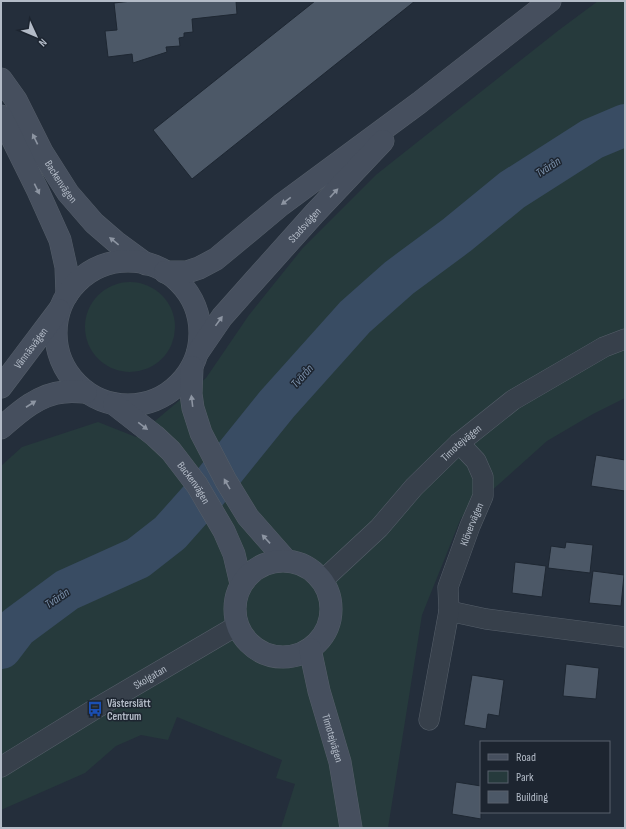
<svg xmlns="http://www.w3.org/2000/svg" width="626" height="829" font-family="'Sofia Sans Condensed',sans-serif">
  <rect width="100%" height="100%" fill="#242e3b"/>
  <g fill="#263a3c">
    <path d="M 598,1 L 625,1 L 625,398 L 593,414 L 547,441 L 461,518 L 422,615 L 388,828 L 281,828 L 295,784 L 276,778 L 282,760 L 177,717 L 168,740 L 141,735 L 116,746 L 85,773 L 1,810 L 1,466 L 22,447 L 98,422 L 136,437 L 206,378 L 249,315 L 302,249 L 377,174 L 559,30 Z"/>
    <circle cx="130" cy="327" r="45"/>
  </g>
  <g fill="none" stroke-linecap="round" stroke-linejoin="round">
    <path stroke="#394c63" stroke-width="42" d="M 1,648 L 17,627 L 67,590 L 138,558 L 170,533 L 203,496 L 277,404 L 355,317 L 399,278 L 457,235 L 512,190 L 592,139 L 625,125"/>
  </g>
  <g fill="#4c5867" stroke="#1e2732">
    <path d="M 132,1 L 236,1 L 237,14 L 192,19 L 193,32 L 184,33 L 184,37 L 179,38 L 180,46 L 166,47 L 167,52 L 133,63 L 132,54 L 108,57 L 105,31 L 117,30 L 114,3 Z"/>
    <path d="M 315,1 L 415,1 L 192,179 L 153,130 Z"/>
    <path d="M 596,455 L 625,460 L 625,491 L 591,486 Z"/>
    <path d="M 566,542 L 593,545 L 590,573 L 548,568 L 551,546 L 565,548 Z"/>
    <path d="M 515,562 L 546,566 L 542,597 L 512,593 Z"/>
    <path d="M 593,571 L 624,575 L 621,606 L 589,603 Z"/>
    <path d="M 566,664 L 599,668 L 596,699 L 563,696 Z"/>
    <path d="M 472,675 L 504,680 L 499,716 L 488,714 L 486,729 L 464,725 Z"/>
    <path d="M 456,782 L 481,786 L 481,819 L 452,814 Z"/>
  </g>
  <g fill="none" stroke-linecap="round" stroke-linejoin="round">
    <g stroke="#555e69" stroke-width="21">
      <g id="street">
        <path id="s1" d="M 323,580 L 379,528 L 414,487 L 459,443 L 513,400 L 604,347 L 625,339"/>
        <path d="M 449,611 L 486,619 L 625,637"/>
        <path id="s2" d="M 429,720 L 449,611 L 448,587 L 470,526 L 483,496 L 483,477 L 476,461 L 459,443"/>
        <path id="s3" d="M 1,767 L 95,709 L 238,625"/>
      </g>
    </g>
    <g stroke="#555e69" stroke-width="23">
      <g id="secondary">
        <path id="s4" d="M 1,79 L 16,100 L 42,152 L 68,193 L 94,223 L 116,242 L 146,264"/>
        <path d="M 1,116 L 38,191 L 60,240 L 66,267 L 67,295"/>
        <circle cx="128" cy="333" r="72"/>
        <path d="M 165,272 L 187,272 L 199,268 L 216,259 L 281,205 L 419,103 L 550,1"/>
        <path id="s5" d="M 198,352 L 222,317 L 254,281 L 314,214 L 383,141"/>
        <path d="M 192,367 L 191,394 L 193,408 L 201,433 L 226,481 L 248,517 L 285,559"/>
        <path id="s6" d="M 1,387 L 59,310"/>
        <path id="s7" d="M 114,404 L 155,436 L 171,451 L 197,485 L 224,531 L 234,554 L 241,584"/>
        <path d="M 1,428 C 19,412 39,394 64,392 C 72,391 79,392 86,392"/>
        <circle cx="283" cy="609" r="48"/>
        <path id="s8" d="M 310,649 L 319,691 L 340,762 L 351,828"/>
      </g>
    </g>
    <use href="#street" stroke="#37404b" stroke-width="20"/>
    <use href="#secondary" stroke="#464f5e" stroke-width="22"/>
  </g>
  <defs><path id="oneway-solid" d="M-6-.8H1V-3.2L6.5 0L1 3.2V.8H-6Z"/></defs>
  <g fill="#8d95a2">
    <use href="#oneway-solid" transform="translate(35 139) rotate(-116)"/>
    <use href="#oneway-solid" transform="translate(37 189) rotate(64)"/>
    <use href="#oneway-solid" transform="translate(334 193) rotate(-47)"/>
    <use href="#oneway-solid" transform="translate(286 201) rotate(143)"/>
    <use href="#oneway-solid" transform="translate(114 241) rotate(-141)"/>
    <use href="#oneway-solid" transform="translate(219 321) rotate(-54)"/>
    <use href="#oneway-solid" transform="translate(192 401) rotate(-97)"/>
    <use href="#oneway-solid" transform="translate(31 404) rotate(-33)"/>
    <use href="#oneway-solid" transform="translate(143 426) rotate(37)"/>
    <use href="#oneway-solid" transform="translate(227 484) rotate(-120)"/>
    <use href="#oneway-solid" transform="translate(266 539) rotate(-133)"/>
  </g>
  <defs>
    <g id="bus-bare" transform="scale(1.2)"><path d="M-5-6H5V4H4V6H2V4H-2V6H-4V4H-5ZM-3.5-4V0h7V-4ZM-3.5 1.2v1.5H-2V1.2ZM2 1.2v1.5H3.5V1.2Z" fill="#1a4fb4" stroke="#1d2530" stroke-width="2.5" paint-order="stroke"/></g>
  </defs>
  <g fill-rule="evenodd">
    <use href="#bus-bare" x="95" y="709"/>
  </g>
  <g text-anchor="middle" stroke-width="3" stroke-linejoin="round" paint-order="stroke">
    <g font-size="11" fill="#b3bbc7" stroke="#1d2530">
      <text dy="4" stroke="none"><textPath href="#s4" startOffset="119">Backenvägen</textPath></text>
      <text dy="4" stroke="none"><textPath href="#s5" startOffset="166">Stadsvägen</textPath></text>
      <text dy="4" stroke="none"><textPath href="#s6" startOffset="49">Vännäsvägen</textPath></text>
      <text dy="4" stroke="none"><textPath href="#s1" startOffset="195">Timotejvägen</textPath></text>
      <text dy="4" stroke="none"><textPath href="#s7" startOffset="113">Backenvägen</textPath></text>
      <text dy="4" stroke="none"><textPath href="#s2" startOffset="202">Klövervägen</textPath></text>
      <text dy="4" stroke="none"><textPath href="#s3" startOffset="174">Skolgatan</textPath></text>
      <text dy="4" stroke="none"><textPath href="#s8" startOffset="92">Timotejvägen</textPath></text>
    </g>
    <g font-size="11" font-weight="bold" fill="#b3bbc7" stroke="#1d2530" text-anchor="start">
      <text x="107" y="707">Västerslätt<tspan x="107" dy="13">Centrum</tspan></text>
    </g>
    <g font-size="12" font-style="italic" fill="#7c92ad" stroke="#1d2530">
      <text transform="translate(548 167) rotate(-33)" y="4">Tvärån</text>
      <text transform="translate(302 376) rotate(-48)" y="4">Tvärån</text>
      <text transform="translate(57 598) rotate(-34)" y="4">Tvärån</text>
    </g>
  </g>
  <rect width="626" height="829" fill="none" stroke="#b3bbc7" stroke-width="4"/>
  <rect x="480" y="741" width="130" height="72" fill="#1d2530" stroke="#59616c"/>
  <rect x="488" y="754" width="20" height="6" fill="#464f5e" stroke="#59616c"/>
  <text x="516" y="761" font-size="12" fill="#b3bbc7">Road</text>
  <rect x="488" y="771" width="20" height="12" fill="#263a3c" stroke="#59616c"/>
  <text x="516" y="781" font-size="12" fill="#b3bbc7">Park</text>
  <rect x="488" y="791" width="20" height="12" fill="#4c5867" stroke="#59616c"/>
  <text x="516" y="801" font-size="12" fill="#b3bbc7">Building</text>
  <g transform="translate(36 36) rotate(134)" stroke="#1d2530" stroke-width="3" paint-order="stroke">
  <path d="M0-3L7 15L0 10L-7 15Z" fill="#b3bbc7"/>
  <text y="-6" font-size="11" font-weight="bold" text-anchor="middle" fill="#b3bbc7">N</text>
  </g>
</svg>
